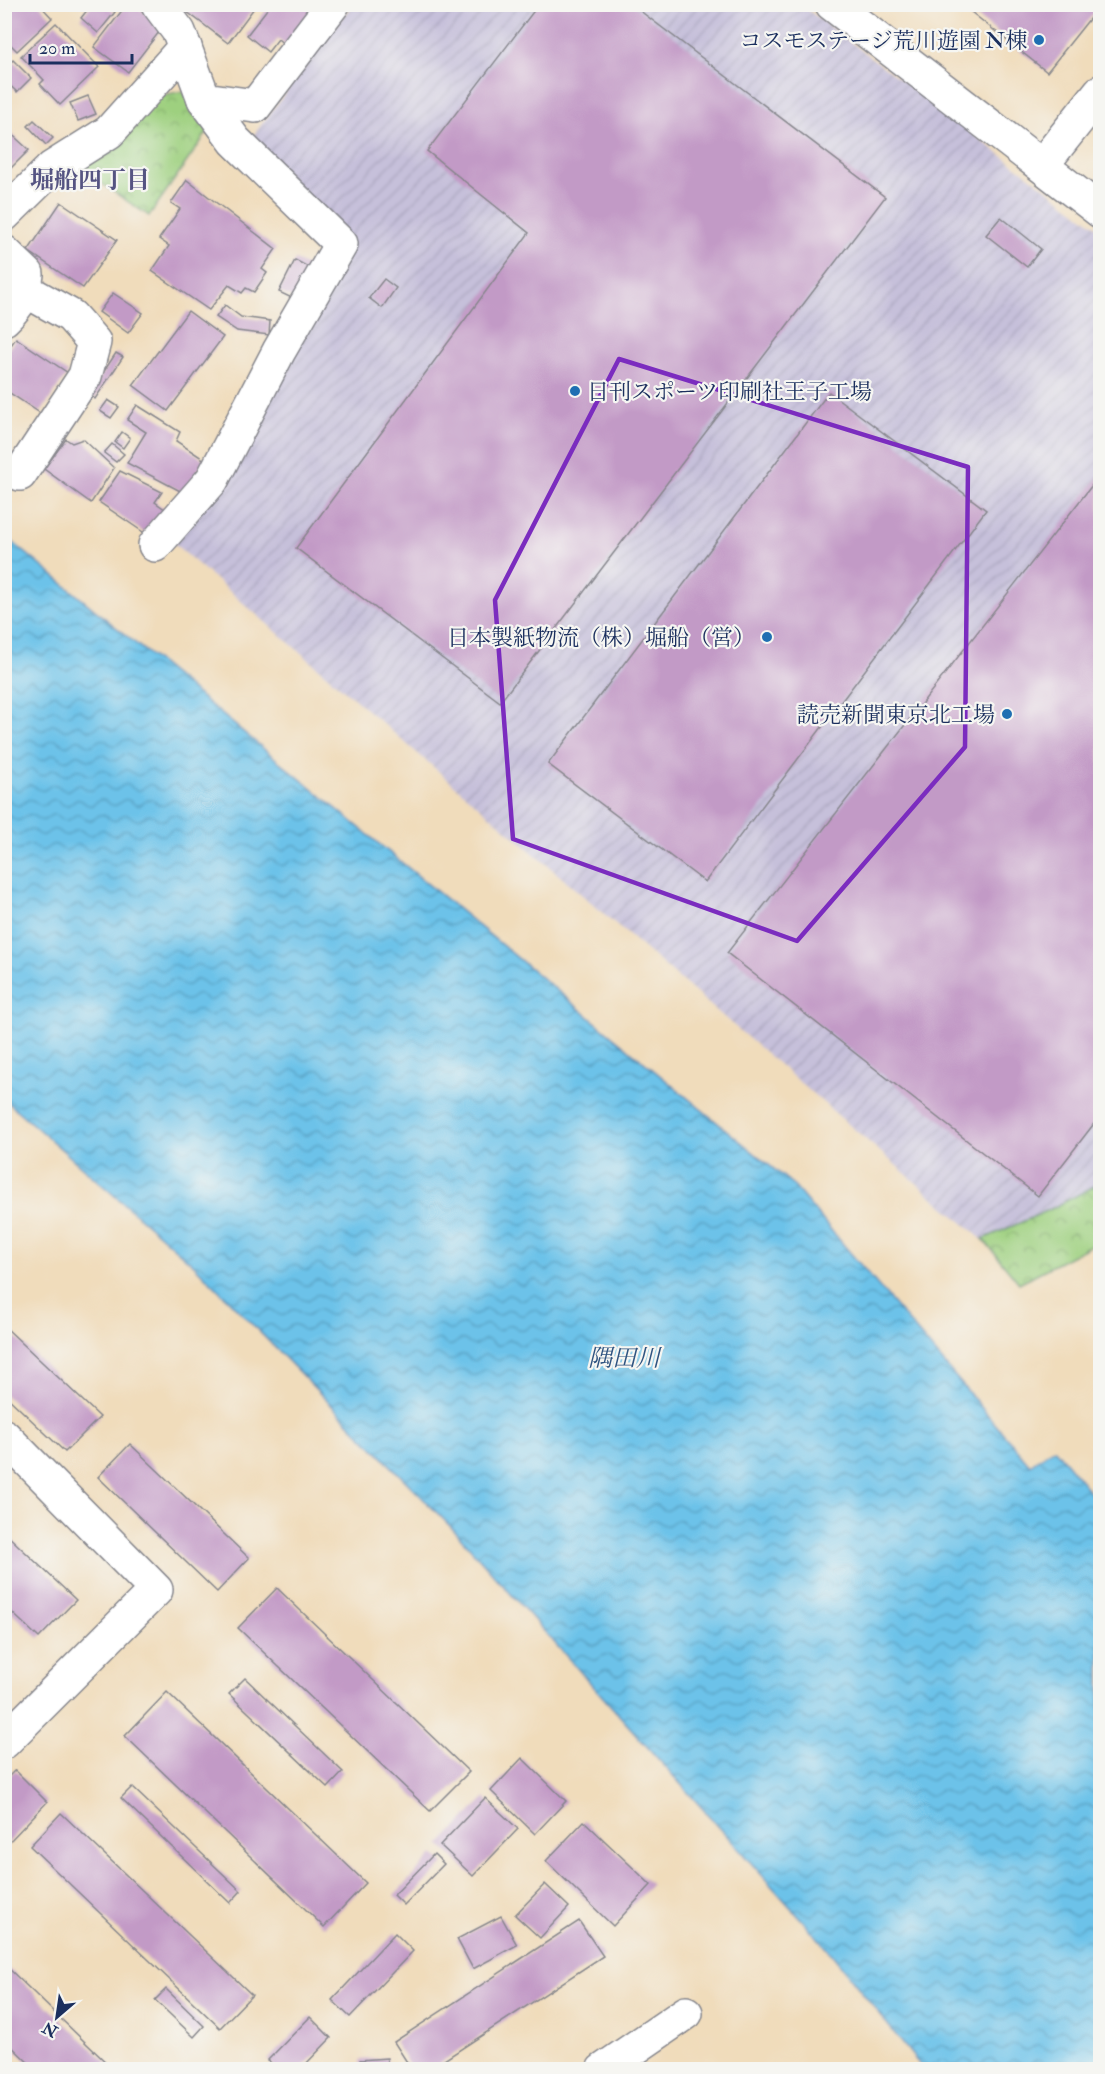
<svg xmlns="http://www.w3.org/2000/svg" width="1105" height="2074" font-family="'IM FELL Double Pica','Noto Serif JP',serif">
  <defs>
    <pattern id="industrial-furrows" width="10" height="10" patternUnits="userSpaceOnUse" patternTransform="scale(1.5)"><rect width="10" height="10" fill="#c6c0da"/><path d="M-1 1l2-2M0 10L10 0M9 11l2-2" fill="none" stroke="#aaa5be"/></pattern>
    <pattern id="park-crowns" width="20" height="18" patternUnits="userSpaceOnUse" patternTransform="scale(1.5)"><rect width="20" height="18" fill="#9ed07f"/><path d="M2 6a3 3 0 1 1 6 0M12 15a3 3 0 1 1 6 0" fill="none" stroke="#80a96b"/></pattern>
    <pattern id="water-waves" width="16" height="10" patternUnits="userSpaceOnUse" patternTransform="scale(1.5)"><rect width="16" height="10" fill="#6cc2e9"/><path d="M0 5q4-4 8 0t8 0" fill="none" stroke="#589ec0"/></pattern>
  </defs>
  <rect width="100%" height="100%" fill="#f6f6f2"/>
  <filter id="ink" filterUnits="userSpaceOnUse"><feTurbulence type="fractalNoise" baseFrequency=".0167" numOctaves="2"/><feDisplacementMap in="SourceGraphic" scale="12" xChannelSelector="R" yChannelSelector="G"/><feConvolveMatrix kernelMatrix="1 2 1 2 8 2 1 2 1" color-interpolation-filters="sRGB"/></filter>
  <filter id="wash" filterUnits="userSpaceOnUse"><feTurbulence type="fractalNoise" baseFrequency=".008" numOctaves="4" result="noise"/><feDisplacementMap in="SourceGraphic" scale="24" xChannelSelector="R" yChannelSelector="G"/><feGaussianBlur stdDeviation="1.35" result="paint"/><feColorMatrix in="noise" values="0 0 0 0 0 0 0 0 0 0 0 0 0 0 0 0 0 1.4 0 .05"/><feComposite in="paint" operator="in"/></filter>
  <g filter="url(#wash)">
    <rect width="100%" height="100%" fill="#f0dcbb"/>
    <path fill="url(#industrial-furrows)" d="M 352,5 L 801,5 L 1100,229 L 1100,1206 L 992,1248 L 171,541 L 351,244 L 246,145 Z"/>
    <g fill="url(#park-crowns)" stroke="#5c806e" stroke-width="1.5">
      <path d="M 183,91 L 209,130 L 149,216 L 79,168 L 154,97 Z"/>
      <path d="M 1100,1183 L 1100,1241 L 1019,1283 L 983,1239 L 1049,1210 Z"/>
    </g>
    <path fill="url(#water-waves)" stroke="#4478a4" stroke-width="1.5" d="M 4,535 L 792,1184 L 1030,1465 L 1054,1448 L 1100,1504 L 1100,2069 L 923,2069 L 827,1948 L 453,1529 L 195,1266 L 5,1100 Z"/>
    <g id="blocks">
      <g fill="#c29ac6">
        <path d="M 4,4 L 39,4 L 52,18 L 17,51 L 4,38 Z"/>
        <path d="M 92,4 L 105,4 L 115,12 L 98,33 L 81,18 Z"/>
        <path d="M 127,4 L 134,4 L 163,27 L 128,72 L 94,47 Z"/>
        <path d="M 184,4 L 257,4 L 228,43 L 182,8 Z"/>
        <path d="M 271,4 L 320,4 L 287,47 L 278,39 L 268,52 L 247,35 Z"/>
        <path d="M 539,4 L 631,4 L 885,197 L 500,702 L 296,548 L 529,233 L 427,151 Z"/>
        <path d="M 961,4 L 1093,4 L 1098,8 L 1047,72 Z"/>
        <path d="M 56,23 L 99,67 L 60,105 L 40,84 L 44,80 L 21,56 Z"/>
        <path d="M 13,60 L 31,78 L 17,92 L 4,80 L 4,69 Z"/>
        <path d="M 88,96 L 96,114 L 78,121 L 70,103 Z"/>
        <path d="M 34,120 L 53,138 L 46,145 L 28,126 Z"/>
        <path d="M 4,127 L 29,150 L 4,175 Z"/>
        <path d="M 187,180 L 276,249 L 262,269 L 267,273 L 254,292 L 246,288 L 242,293 L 229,285 L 209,310 L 152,271 L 169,246 L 159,239 L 180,209 L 171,203 Z"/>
        <path d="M 61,202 L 117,240 L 83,288 L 28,251 Z"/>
        <path d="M 1001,217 L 1041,249 L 1027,267 L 986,235 Z"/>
        <path d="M 295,260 L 314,270 L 298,301 L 279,292 Z"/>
        <path d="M 384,279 L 396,288 L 382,308 L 369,298 Z"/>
        <path d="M 113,293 L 143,313 L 128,333 L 99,312 Z"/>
        <path d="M 225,305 L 241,317 L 270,321 L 269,335 L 237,331 L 216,317 Z"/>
        <path d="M 188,311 L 223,337 L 168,411 L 133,385 Z"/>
        <path d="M 16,338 L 68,373 L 40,413 L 4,389 L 4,355 Z"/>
        <path d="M 116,353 L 123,357 L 95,399 L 89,394 Z"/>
        <path d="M 829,392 L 986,510 L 705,882 L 548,764 Z"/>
        <path d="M 108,400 L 119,407 L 111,418 L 100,411 Z"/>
        <path d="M 137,405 L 180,432 L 176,441 L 205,460 L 184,493 L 127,463 L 146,432 L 127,420 Z"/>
        <path d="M 122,432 L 130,438 L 123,448 L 115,442 Z"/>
        <path d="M 66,439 L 72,443 L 83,439 L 114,468 L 91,503 L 44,469 Z"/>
        <path d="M 112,444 L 124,454 L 116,462 L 104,453 Z"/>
        <path d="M 120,471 L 162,492 L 155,502 L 166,510 L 149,536 L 99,502 Z"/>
        <path d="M 1100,475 L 1100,1116 L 1038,1196 L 727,953 Z"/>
        <path d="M 4,1326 L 100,1417 L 65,1452 L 4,1394 Z"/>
        <path d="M 130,1444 L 249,1558 L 217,1592 L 98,1477 Z"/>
        <path d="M 4,1532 L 76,1600 L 39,1638 L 4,1605 Z"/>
        <path d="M 277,1588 L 469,1772 L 430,1811 L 238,1628 Z"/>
        <path d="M 245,1678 L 343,1772 L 328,1788 L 229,1694 Z"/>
        <path d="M 167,1692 L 366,1883 L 324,1927 L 125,1736 Z"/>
        <path d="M 522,1758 L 566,1801 L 535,1834 L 491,1791 Z"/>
        <path d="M 15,1770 L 47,1802 L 8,1843 L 4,1839 L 4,1781 Z"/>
        <path d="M 132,1787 L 241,1891 L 230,1903 L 121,1798 Z"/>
        <path d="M 485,1798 L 518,1829 L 473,1876 L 440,1845 Z"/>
        <path d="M 61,1813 L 252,1995 L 220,2028 L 30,1846 Z"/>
        <path d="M 584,1821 L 651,1885 L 613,1926 L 546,1861 Z"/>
        <path d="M 434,1854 L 444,1864 L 404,1905 L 394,1895 Z"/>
        <path d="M 545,1884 L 569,1907 L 540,1938 L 515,1915 Z"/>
        <path d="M 501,1916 L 517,1945 L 473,1969 L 457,1939 Z"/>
        <path d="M 579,1921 L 603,1956 L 429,2070 L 412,2070 L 394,2042 Z"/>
        <path d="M 395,1933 L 413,1951 L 350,2017 L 332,2000 Z"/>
        <path d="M 4,1964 L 114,2070 L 36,2070 L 4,2039 Z"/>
        <path d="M 166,1989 L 204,2026 L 194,2037 L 155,2000 Z"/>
        <path d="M 310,2017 L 331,2038 L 300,2070 L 278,2070 L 268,2060 Z"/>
        <path d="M 387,2058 L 388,2070 L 361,2070 L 360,2060 Z"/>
      </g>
    </g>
  </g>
  <g filter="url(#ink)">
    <use href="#blocks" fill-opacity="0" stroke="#86868c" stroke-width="1.5"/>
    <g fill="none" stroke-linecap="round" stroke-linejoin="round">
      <g stroke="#86868c" stroke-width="36">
        <g id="minor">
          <path d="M 158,4 L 179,32 L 204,99 L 255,106 L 333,4"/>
          <path d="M 832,4 L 1100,211"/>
          <path d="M 1042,165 L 1100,92"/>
          <path d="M 4,215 L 52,168 L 109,132 L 185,47"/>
          <path d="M 4,252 L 27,274 C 25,295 20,304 4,319"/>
          <path d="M 20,474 L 85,376 L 94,342 L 71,316 L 25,290"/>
          <path d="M 155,545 L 212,480 L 279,351 L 341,244 L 235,141 L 204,99"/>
          <path d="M 4,1436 L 156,1590 L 4,1742"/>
          <path d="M 603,2070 L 686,2013"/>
        </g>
      </g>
      <use href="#minor" stroke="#fff" stroke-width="33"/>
    </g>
  </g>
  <path fill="none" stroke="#7b2cbf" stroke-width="4.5" stroke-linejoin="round" d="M 619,359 L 968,467 L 965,747 L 797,941 L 513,839 L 495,600 Z"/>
  <g fill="#1f6fb2" stroke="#f6f6f2" stroke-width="2">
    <circle cx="1039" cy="40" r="6"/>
    <circle cx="575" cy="391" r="6"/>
    <circle cx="767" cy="637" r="6"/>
    <circle cx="1007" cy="714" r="6"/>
  </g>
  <g text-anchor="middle" stroke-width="4.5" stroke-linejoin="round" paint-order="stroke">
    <g font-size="22" fill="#1b2f5e" stroke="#f6f6f2" text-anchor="end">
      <text x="1027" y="48">コスモステージ荒川遊園 N棟</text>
      <text x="587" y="399" text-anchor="start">日刊スポーツ印刷社王子工場</text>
      <text x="755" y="645">日本製紙物流（株）堀船（営）</text>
      <text x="995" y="722">読売新聞東京北工場</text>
    </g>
    <g font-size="24" font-weight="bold" fill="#555482" stroke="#f6f6f2">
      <text x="90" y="188">堀船四丁目</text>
    </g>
    <g font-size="24" font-style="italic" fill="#2f5481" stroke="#f6f6f2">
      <text x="624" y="1366">隅田川</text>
    </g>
  </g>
  <rect width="1105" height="2074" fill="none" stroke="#f6f6f2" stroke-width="24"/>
  <g transform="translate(57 2017) rotate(209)" stroke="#f6f6f2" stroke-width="4.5" paint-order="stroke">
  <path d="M0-4.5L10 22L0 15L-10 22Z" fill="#1b2f5e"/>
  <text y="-9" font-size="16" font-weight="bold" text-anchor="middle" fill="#1b2f5e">N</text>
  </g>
  <path d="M30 54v9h102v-9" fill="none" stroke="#1b2f5e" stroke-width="3"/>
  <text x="39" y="54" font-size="18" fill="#1b2f5e" stroke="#f6f6f2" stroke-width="4.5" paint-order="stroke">20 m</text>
</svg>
